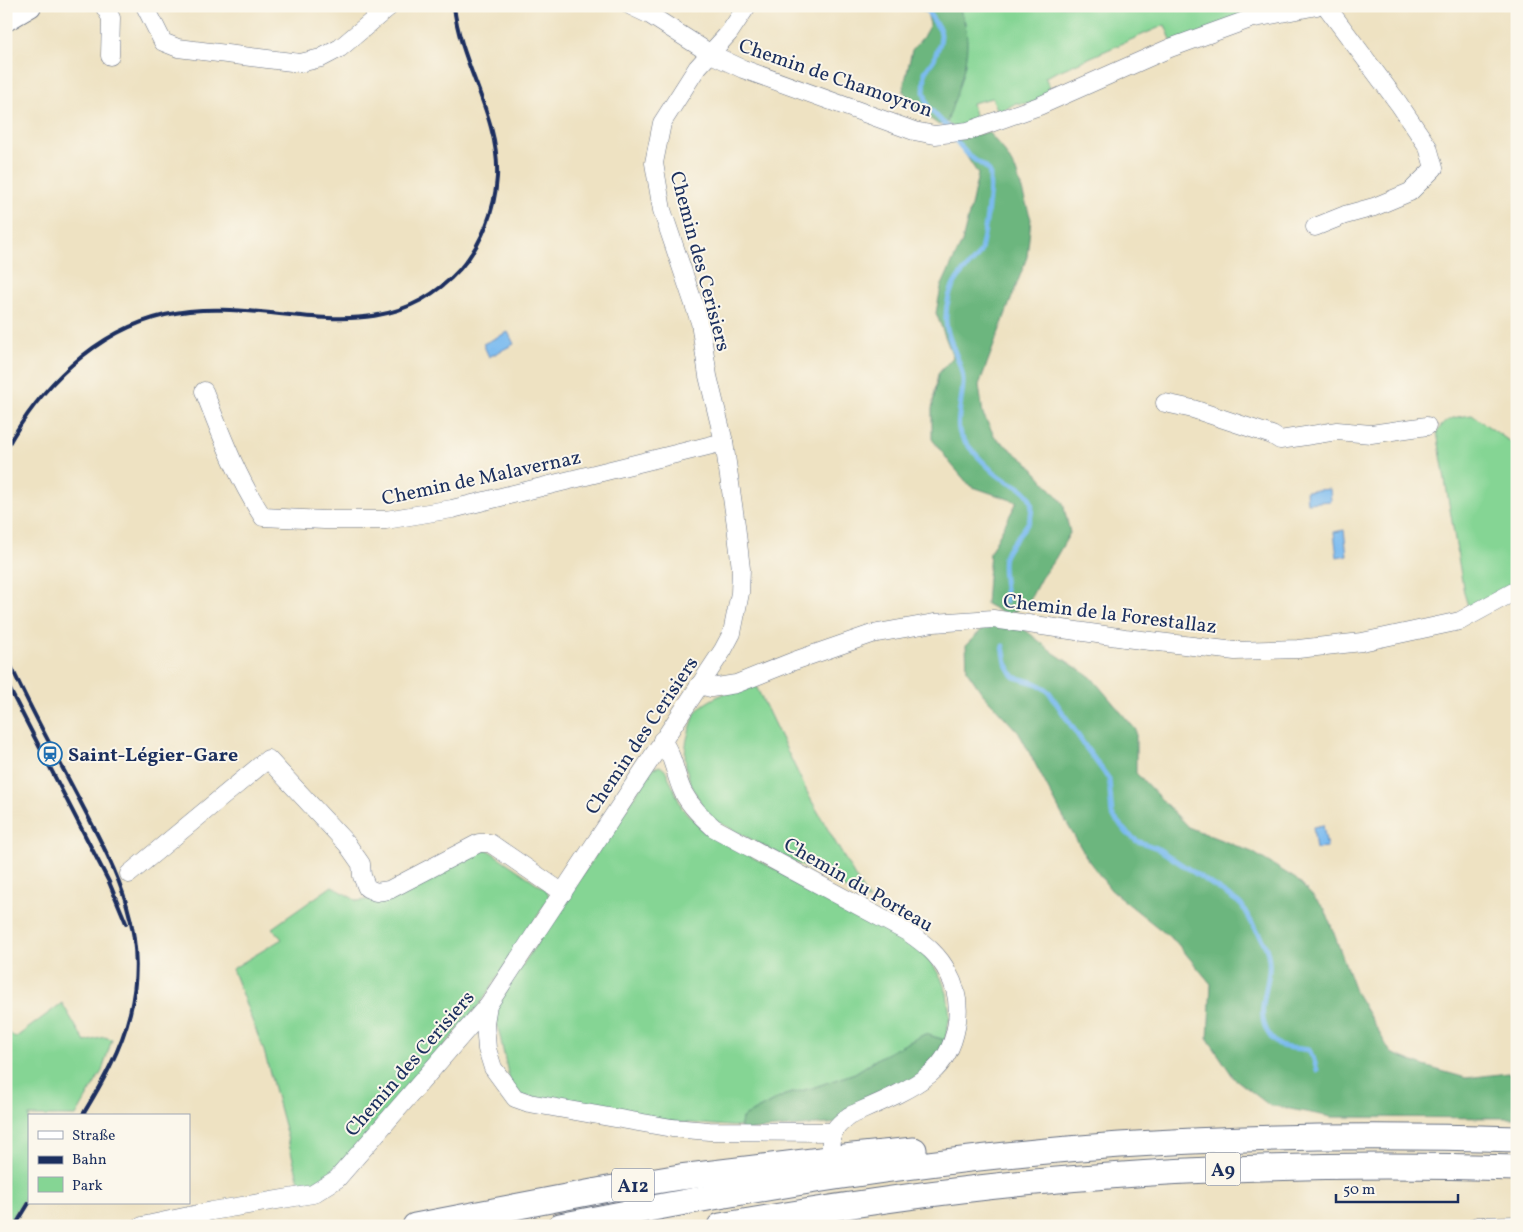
<svg xmlns="http://www.w3.org/2000/svg" width="1523" height="1232" font-family="Vollkorn,serif">
  <rect width="100%" height="100%" fill="#fbf7ec"/>
  <filter id="ink" filterUnits="userSpaceOnUse"><feTurbulence type="fractalNoise" baseFrequency=".02" numOctaves="2"/><feDisplacementMap in="SourceGraphic" scale="10" xChannelSelector="R" yChannelSelector="G"/><feConvolveMatrix kernelMatrix="1 2 1 2 8 2 1 2 1" color-interpolation-filters="sRGB"/></filter>
  <filter id="wash" filterUnits="userSpaceOnUse"><feTurbulence type="fractalNoise" baseFrequency=".0096" numOctaves="4" result="noise"/><feDisplacementMap in="SourceGraphic" scale="20" xChannelSelector="R" yChannelSelector="G"/><feGaussianBlur stdDeviation="1.12" result="paint"/><feColorMatrix in="noise" values="0 0 0 0 0 0 0 0 0 0 0 0 0 0 0 0 0 1.4 0 .05"/><feComposite in="paint" operator="in"/></filter>
  <g filter="url(#wash)">
    <rect width="100%" height="100%" fill="#eee2c2"/>
    <g fill="#85d594" stroke="#508279">
      <path d="M 958,6 L 1288,6 L 1172,42 L 1165,25 L 1045,77 L 1053,94 L 1030,104 L 1016,103 L 999,113 L 992,98 L 972,103 L 976,119 L 974,125 L 953,128 L 947,122 L 965,64 L 965,22 Z"/>
      <path d="M 1472,415 L 1512,443 L 1517,441 L 1517,583 L 1477,606 L 1468,606 L 1464,593 L 1437,432 C 1446,417 1456,417 1472,415 Z"/>
      <path d="M 754,682 L 810,798 L 869,901 L 712,819 C 690,789 677,763 691,726 C 693,722 694,715 696,712 C 706,698 739,688 754,682 Z"/>
      <path d="M 660,766 L 666,771 L 682,808 L 705,832 L 910,941 L 928,957 L 941,978 L 947,993 L 950,1016 L 945,1040 L 925,1034 L 880,1057 L 855,1073 L 812,1088 L 785,1095 L 742,1118 L 741,1127 L 676,1122 L 522,1096 L 510,1083 L 494,1008 L 653,768 Z"/>
      <path d="M 488,850 L 545,889 L 550,897 L 480,1004 L 337,1170 L 318,1181 L 300,1185 L 264,1051 L 232,969 L 282,939 L 272,928 L 332,886 L 357,901 L 389,897 L 473,852 Z"/>
      <path d="M 62,1003 L 85,1042 L 104,1037 L 112,1039 L 102,1071 L 76,1116 L 29,1116 L 29,1192 L 6,1226 L 6,1030 L 15,1038 Z"/>
    </g>
    <g fill="#6cb67e" stroke="#44726e">
      <path d="M 913,6 L 958,6 C 960,11 963,16 964,21 C 974,52 957,92 947,122 L 939,125 L 913,107 L 903,90 L 912,50 L 923,37 L 930,24 L 927,13 Z"/>
      <path d="M 988,132 L 1003,149 L 1016,171 L 1031,219 L 1027,257 L 979,385 L 983,414 L 995,437 L 1028,463 L 1063,503 L 1070,533 L 1055,559 L 1041,578 L 1027,605 L 1007,615 L 986,604 L 990,552 L 1017,502 L 970,486 L 951,464 L 932,439 L 932,409 L 938,374 L 953,357 L 936,313 L 941,287 L 962,242 L 972,202 L 978,174 L 956,140 Z"/>
      <path d="M 993,619 L 1024,629 L 1054,653 L 1091,677 L 1136,730 L 1136,773 L 1188,827 L 1252,852 L 1296,879 L 1325,909 L 1356,993 L 1391,1053 L 1424,1066 L 1466,1078 L 1508,1073 L 1517,1076 L 1517,1118 L 1332,1117 L 1269,1105 L 1234,1078 L 1208,1039 L 1211,984 L 1176,942 L 1111,890 L 1088,860 L 1061,813 L 1019,733 L 982,693 L 967,671 L 966,645 Z"/>
      <path d="M 925,1034 L 945,1040 L 940,1064 L 840,1123 L 740,1131 L 742,1118 L 785,1095 L 812,1088 L 855,1073 L 880,1057 Z"/>
    </g>
    <g fill="#7bbbef" stroke="#4b75a6">
      <path d="M 508,332 L 514,344 L 489,357 L 483,344 Z"/>
      <path d="M 1330,489 L 1331,501 L 1307,503 L 1306,491 Z"/>
      <path d="M 1344,530 L 1347,555 L 1337,557 L 1334,532 Z"/>
      <path d="M 1323,825 L 1327,848 L 1316,849 L 1313,827 Z"/>
    </g>
    <g fill="none" stroke-linecap="round" stroke-linejoin="round">
      <g stroke="#7bbbef" stroke-width="5">
        <path d="M 924,6 L 940,30 L 941,35 L 940,43 L 934,59 L 925,72 L 924,92 L 928,107 L 950,130"/>
        <path d="M 954,137 C 958,144 965,152 971,157 C 976,162 985,165 989,171 C 993,180 984,238 981,250 C 978,259 968,266 962,273 C 950,286 945,305 946,322 C 947,342 962,360 963,380 C 964,394 954,424 961,436 C 966,445 991,471 1000,477 C 1011,484 1027,487 1031,502 C 1037,526 1011,537 1004,557 C 1001,566 1006,590 1006,602"/>
        <path d="M 1003,646 L 1006,663 L 1014,677 L 1038,684 L 1049,692 L 1087,749 L 1109,779 L 1112,815 L 1127,833 L 1137,841 L 1157,848 L 1238,902 L 1243,907 C 1250,923 1264,937 1268,954 C 1275,982 1251,1010 1270,1036 C 1273,1040 1277,1044 1281,1046 C 1289,1049 1299,1048 1308,1050 L 1313,1057 L 1317,1070"/>
      </g>
    </g>
  </g>
  <g filter="url(#ink)">
    <g fill="none" stroke-linecap="round" stroke-linejoin="round">
      <path stroke="#c4beae" stroke-width="18" stroke-dasharray="18 9" stroke-linecap="butt" d="M 834,1166 L 842,1226"/>
      <g stroke="#656e81" stroke-width="19">
        <g id="minor">
          <path d="M 104,6 L 111,18 L 110,56"/>
          <path d="M 145,6 L 163,42 L 178,48 L 300,63 L 321,58 L 340,48 L 390,6"/>
          <path d="M 631,6 L 650,15 L 711,54 L 743,69 L 914,131 L 935,135 L 968,131 L 1039,106 L 1170,48 L 1250,19 L 1317,6"/>
          <path d="M 1315,227 L 1345,215 L 1374,207 L 1410,192 L 1434,168 L 1428,147 L 1399,104 L 1326,6"/>
          <path d="M 204,391 C 221,434 237,478 263,517 L 324,520 L 386,520 L 452,509 L 724,442"/>
          <path d="M 1165,403 L 1193,409 L 1272,435 L 1280,440 L 1337,431 L 1371,434 L 1427,426"/>
          <path d="M 699,685 L 711,688 L 736,684 L 794,661 L 872,634 L 934,623 L 993,619 L 1125,638 L 1235,651 L 1298,649 L 1362,642 L 1460,621 L 1517,590"/>
          <path d="M 662,740 C 675,759 674,773 683,792 C 691,807 702,817 714,828 L 909,933 C 925,944 939,955 948,973 C 966,1004 958,1051 930,1074 C 909,1091 874,1105 849,1116 C 837,1125 829,1133 831,1148"/>
          <path d="M 129,874 L 268,759 L 347,844 L 361,864 L 362,876 L 367,888 L 376,892 L 389,890 L 479,843 L 490,843 L 563,893"/>
          <path d="M 488,1005 L 485,1023 L 487,1049 L 493,1068 L 515,1098 L 529,1103 L 672,1128 L 709,1131 L 833,1132"/>
          <path d="M 142,1226 L 212,1211 L 313,1194 L 337,1179 L 488,1005 L 723,650 L 732,633 L 740,593 L 741,569 L 736,525 L 724,442 L 708,376 L 700,322 L 662,210 L 654,163 L 662,123 L 697,68 L 729,33 L 747,6"/>
          <path d="M 1477,1226 L 1517,1225"/>
        </g>
      </g>
      <g stroke="#656e81" stroke-width="24">
        <path id="major" d="M 6,20 L 30,6"/>
      </g>
      <g stroke="#656e81" stroke-width="27">
        <g id="highway">
          <path d="M 415,1226 L 608,1189 L 680,1177 L 853,1156 L 914,1150"/>
          <path d="M 560,1226 C 745,1189 932,1158 1120,1145 C 1252,1136 1384,1135 1517,1139"/>
          <path d="M 720,1226 C 845,1205 969,1186 1095,1177 C 1235,1166 1376,1164 1517,1168"/>
        </g>
      </g>
      <use href="#minor" stroke="#fff" stroke-width="18"/>
      <use href="#major" stroke="#fff" stroke-width="22"/>
      <use href="#highway" stroke="#fff" stroke-width="25"/>
      <g stroke="#1b2f5e" stroke-width="4">
        <path d="M 6,449 C 39,388 95,331 165,315 C 267,291 377,361 460,269 C 482,244 495,210 497,177 C 500,116 460,65 454,6"/>
        <path d="M 6,655 C 28,705 55,753 80,801 C 116,870 150,932 130,1013 C 121,1050 102,1083 82,1116"/>
        <path d="M 6,682 L 109,882 L 126,923"/>
        <path d="M 15,1226 L 29,1203"/>
      </g>
    </g>
  </g>
  <defs>
    <g id="station-ring" transform="scale(1.25)"><circle r="9.5" fill="#fbf7ec" stroke="#1f6fb2" stroke-width="1.5"/><path d="M-3-6H3Q5-6 5-4V2Q5 4 3 4L4.5 6H3L1.5 4h-3L-3 6H-4.5L-3 4Q-5 4-5 2V-4Q-5-6-3-6ZM-3.5-4v3h7v-3ZM-3.5 1v1.5H-2V1ZM2 1v1.5H3.5V1Z" fill="#1f6fb2"/></g>
  </defs>
  <g fill-rule="evenodd">
    <use href="#station-ring" x="50" y="754"/>
  </g>
  <g text-anchor="middle" stroke-width="4" stroke-linejoin="round" paint-order="stroke">
    <g fill="#fbf7ec" stroke="#5e6b89" stroke-width="1">
      <rect x="1205.5" y="1152.5" width="35" height="33" rx="4"/>
      <rect x="612" y="1168.5" width="42" height="33" rx="4"/>
    </g>
    <g font-size="19" font-weight="bold" fill="#1b2f5e">
      <text x="1223" y="1176">A9</text>
      <text x="633" y="1192">A12</text>
    </g>
    <g font-size="20" fill="#1b2f5e" stroke="#fbf7ec">
      <text transform="translate(836 77) rotate(19)" y="7">Chemin de Chamoyron</text>
      <text transform="translate(701 261) rotate(75)" y="7">Chemin des Cerisiers</text>
      <text transform="translate(481 477) rotate(-12)" y="7">Chemin de Malavernaz</text>
      <text transform="translate(1110 613) rotate(7)" y="7">Chemin de la Forestallaz</text>
      <text transform="translate(641 735) rotate(-56)" y="7">Chemin des Cerisiers</text>
      <text transform="translate(859 884) rotate(30)" y="7">Chemin du Porteau</text>
      <text transform="translate(409 1063) rotate(-49)" y="7">Chemin des Cerisiers</text>
    </g>
    <g font-size="20" font-weight="bold" fill="#1b2f5e" stroke="#fbf7ec" text-anchor="start">
      <text x="68" y="761">Saint-Légier-Gare</text>
    </g>
  </g>
  <rect width="1523" height="1232" fill="none" stroke="#fbf7ec" stroke-width="25"/>
  <rect x="28" y="1114" width="162" height="90" fill="#fbf7ec" stroke="#a1a7b3"/>
  <rect x="38" y="1131" width="25" height="8" fill="#ffffff" stroke="#a1a7b3"/>
  <text x="72" y="1140" font-size="15" fill="#1b2f5e">Straße</text>
  <rect x="38" y="1156" width="25" height="8" fill="#1b2f5e" stroke="#a1a7b3"/>
  <text x="72" y="1164" font-size="15" fill="#1b2f5e">Bahn</text>
  <rect x="38" y="1177" width="25" height="15" fill="#85d594" stroke="#a1a7b3"/>
  <text x="72" y="1190" font-size="15" fill="#1b2f5e">Park</text>
  <path d="M1336 1194v8h122v-8" fill="none" stroke="#1b2f5e" stroke-width="2.5"/>
  <text x="1343" y="1194" font-size="15" fill="#1b2f5e" stroke="#fbf7ec" stroke-width="4" paint-order="stroke">50 m</text>
</svg>
